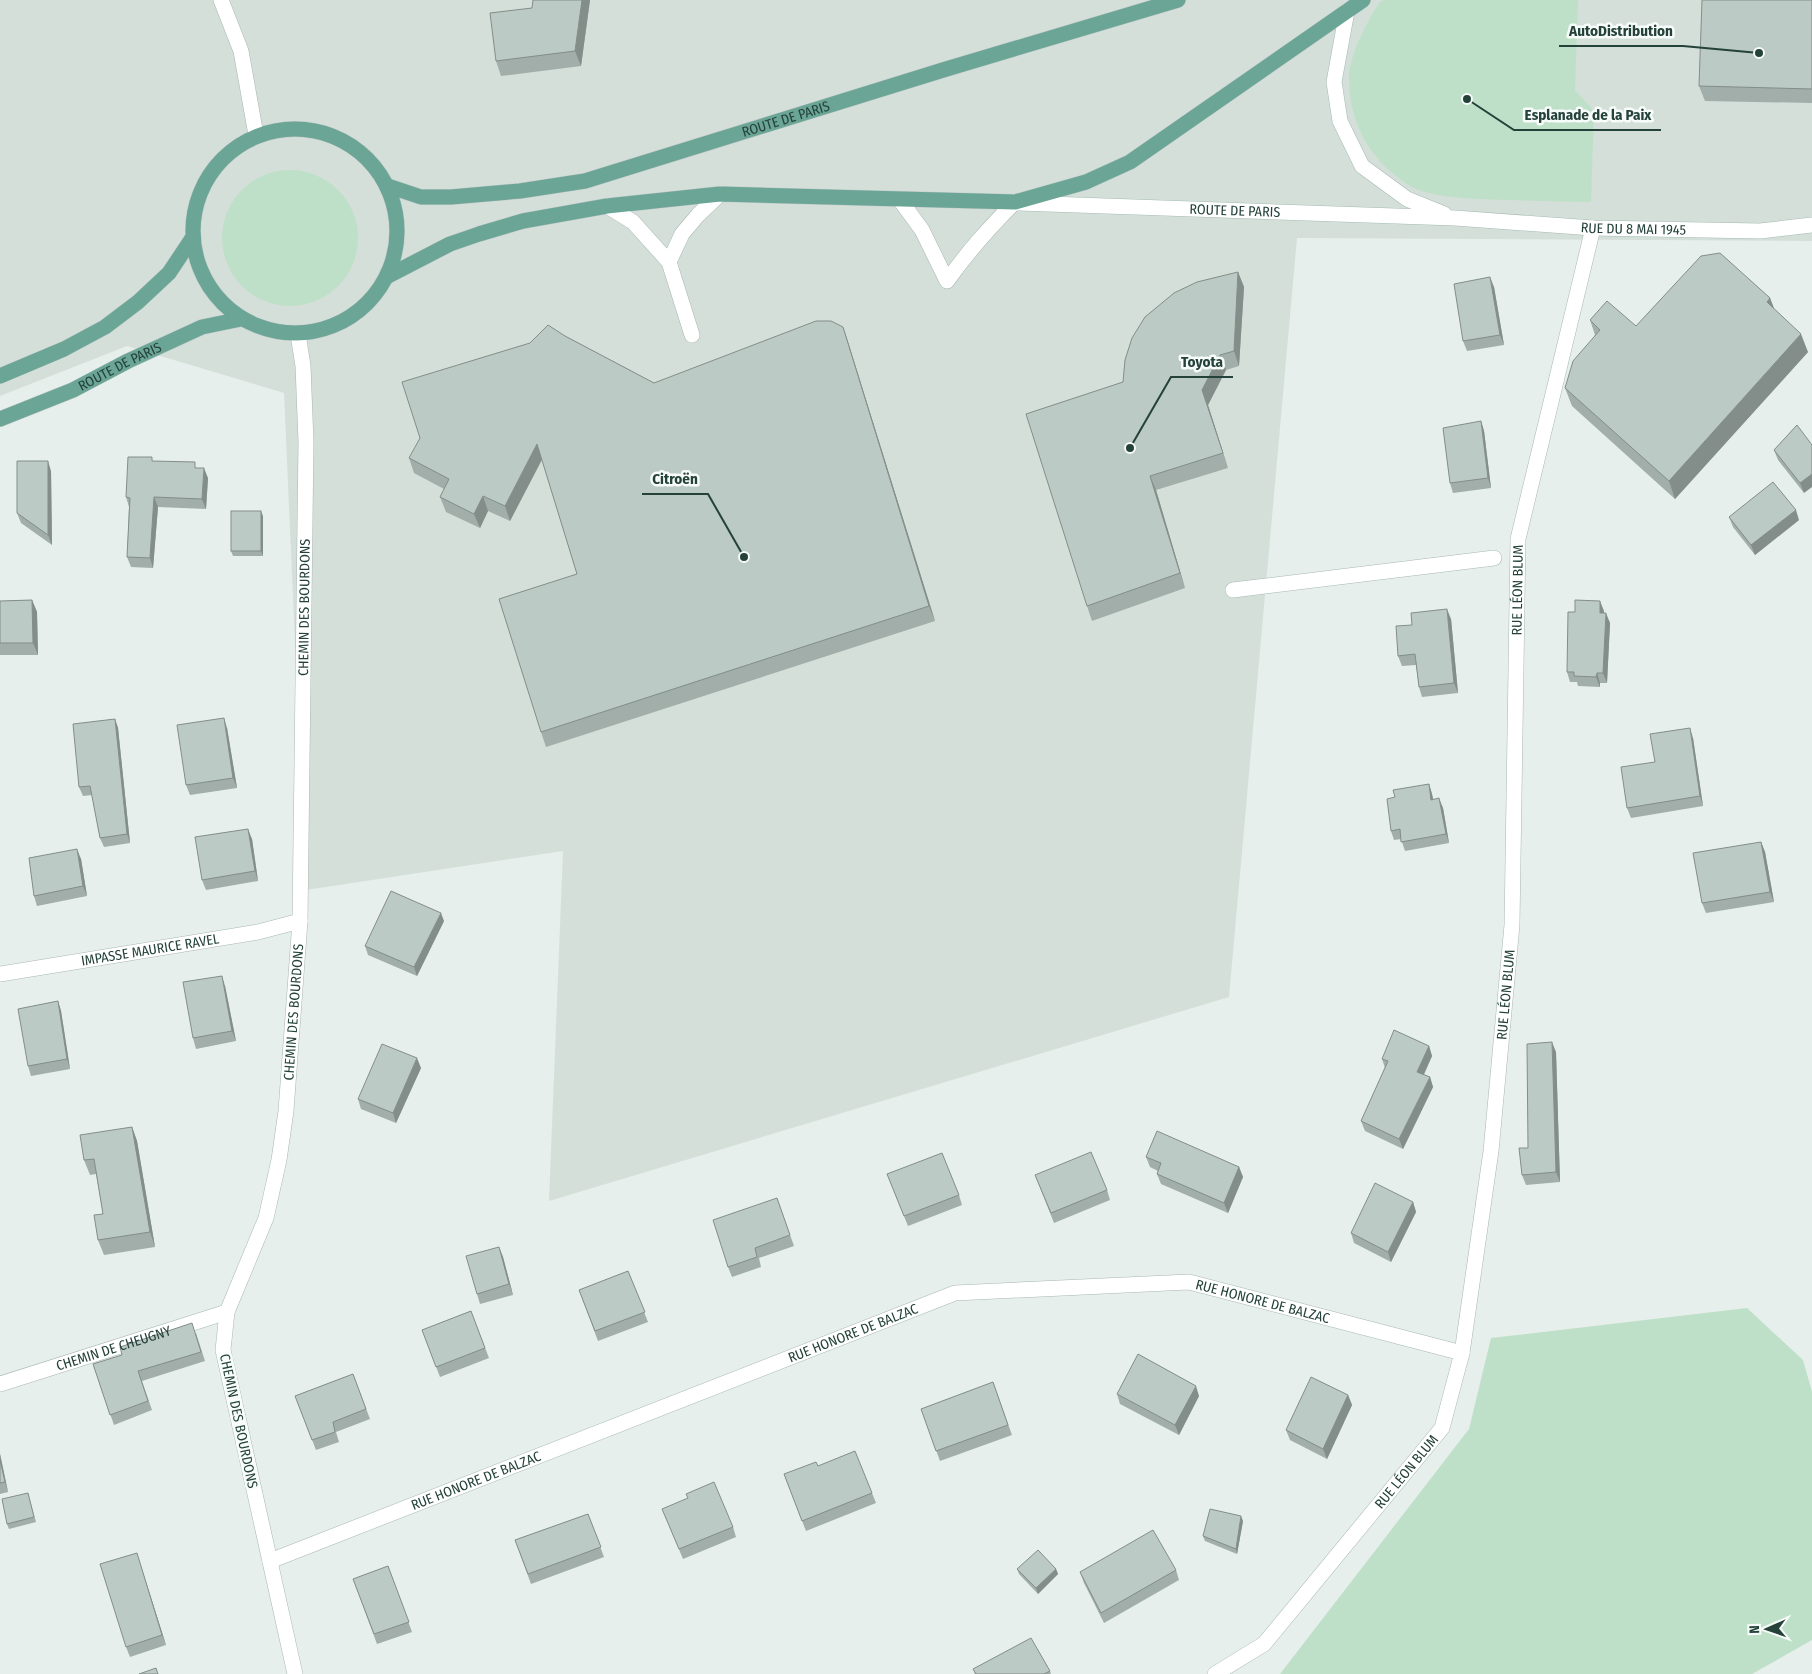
<svg xmlns="http://www.w3.org/2000/svg" width="1812" height="1674" font-family="'Fira Sans Condensed',sans-serif">
  <rect width="100%" height="100%" fill="#e6efeb"/>
  <path fill="#d4dfda" d="M 0,0 L 1812,0 L 1812,241 L 1297,238 L 1229,997 L 549,1201 L 563,851 L 306,890 L 284,393 L 127,346 L 0,396 Z"/>
  <g fill="#bfe0c8">
    <path d="M 1383,0 L 1578,0 L 1575,90 L 1594,111 L 1591,202 C 1564,202 1536,201 1508,200 C 1478,199 1446,199 1418,190 C 1409,187 1402,180 1395,175 C 1366,153 1349,117 1349,80 C 1348,57 1367,22 1379,3 Z"/>
    <circle cx="290" cy="238" r="68"/>
    <path d="M 1747,1308 L 1803,1360 L 1812,1392 L 1812,1640 L 1752,1674 L 1280,1674 L 1469,1429 L 1491,1338 Z"/>
  </g>
  <g fill="none" stroke-linecap="round" stroke-linejoin="round">
    <g stroke="#a8b8b2" stroke-width="16">
      <g id="lane">
        <path d="M 900,200 L 922,230 L 947,281 C 969,250 988,229 1015,202"/>
        <path d="M 607,206 L 633,222 L 669,262 L 692,335"/>
        <path d="M 669,262 L 682,234 L 698,215 L 720,194"/>
        <path d="M 1233,590 L 1494,558"/>
      </g>
    </g>
    <g stroke="#a8b8b2" stroke-width="16">
      <g id="street">
        <path d="M 221,0 L 241,51 L 256,135"/>
        <path id="s1" d="M 0,974 L 258,932 L 300,921"/>
        <path id="s2" d="M 0,1384 L 227,1312"/>
        <path id="s3" d="M 270,1561 L 955,1293 L 1189,1282 L 1462,1353"/>
        <path id="s4" d="M 295,1674 L 223,1350 L 227,1312 L 266,1218 L 279,1160 L 286,1111 L 300,921 L 306,442 L 303,366 L 298,334"/>
        <path id="s5" d="M 1215,1674 L 1264,1644 L 1442,1428 L 1462,1353 L 1491,1151 L 1512,925 L 1518,539 L 1593,228"/>
      </g>
    </g>
    <g stroke="#a4bbb3" stroke-width="16">
      <g id="secondary">
        <path d="M 1347,11 L 1334,82 L 1340,121 L 1362,166 L 1407,199 L 1444,214"/>
        <path id="s6" d="M 1019,203 L 1455,218 L 1593,228 L 1760,231 L 1812,225"/>
      </g>
    </g>
    <g stroke="#c2cac8" stroke-width="16">
      <g id="primary">
        <circle cx="295" cy="231" r="102"/>
        <path id="s7" d="M 388,186 L 421,197 L 451,197 L 520,191 L 585,181 L 943,70 L 1178,0"/>
        <path d="M 388,276 L 450,244 L 479,234 L 523,221 L 607,206 L 720,194 L 1015,202 L 1086,182 L 1130,162 L 1363,0"/>
        <path d="M 0,376 L 64,349 L 105,327 L 138,302 L 169,273 L 193,237"/>
        <path id="s8" d="M 0,419 L 73,390 L 128,361 L 202,327 L 241,319"/>
      </g>
    </g>
    <use href="#lane" stroke="#fff" stroke-width="15"/>
    <use href="#street" stroke="#fff" stroke-width="15"/>
    <use href="#secondary" stroke="#fff" stroke-width="15"/>
    <use href="#primary" stroke="#6aa596" stroke-width="15"/>
  </g>
  <g fill="#a1aea9">
    <path d="M 590,0 L 581,66 L 501,76 L 496,61 L 532,8 Z"/>
    <path d="M 1812,0 L 1812,103 L 1705,101 L 1699,86 Z"/>
    <path d="M 1238,272 L 1244,287 L 1239,366 L 1226,370 L 1208,405 L 1228,468 L 1156,490 L 1185,588 L 1092,621 L 1087,606 L 1123,382 Z"/>
    <path d="M 1494,287 L 1504,345 L 1467,351 L 1463,341 Z"/>
    <path d="M 1770,298 L 1774,309 L 1808,352 L 1675,499 L 1572,406 L 1565,388 L 1595,335 L 1590,320 L 1636,326 Z"/>
    <path d="M 843,327 L 848,342 L 935,621 L 546,747 L 541,732 L 577,574 L 542,460 L 510,521 L 488,511 L 480,528 L 446,512 L 440,497 L 444,489 L 414,473 L 409,458 L 565,336 L 654,383 Z"/>
    <path d="M 1481,421 L 1484,431 L 1491,488 L 1453,493 L 1450,483 Z"/>
    <path d="M 1797,425 L 1804,493 L 1778,460 L 1774,450 Z"/>
    <path d="M 153,461 L 197,468 L 208,478 L 206,509 L 158,507 L 153,568 L 131,567 L 127,557 L 129,507 L 126,497 Z"/>
    <path d="M 51,471 L 52,545 L 21,523 L 17,513 Z"/>
    <path d="M 263,516 L 263,556 L 233,556 L 231,551 Z"/>
    <path d="M 1729,517 L 1799,520 L 1755,555 L 1733,527 Z"/>
    <path d="M 32,600 L 37,612 L 38,655 L 0,655 L 0,601 Z"/>
    <path d="M 1604,611 L 1604,613 L 1610,623 L 1607,683 L 1600,683 L 1600,687 L 1578,686 L 1577,682 L 1570,682 L 1567,672 Z"/>
    <path d="M 1451,619 L 1458,693 L 1422,697 L 1419,687 L 1416,665 L 1402,666 L 1398,656 L 1412,625 Z"/>
    <path d="M 115,719 L 118,728 L 130,843 L 104,847 L 100,838 L 92,795 L 83,796 L 79,787 Z"/>
    <path d="M 227,728 L 237,788 L 190,795 L 186,785 Z"/>
    <path d="M 1693,738 L 1703,806 L 1631,818 L 1627,808 Z"/>
    <path d="M 1429,784 L 1432,794 L 1433,799 L 1443,808 L 1449,843 L 1405,851 L 1401,839 L 1394,840 L 1391,831 L 1395,797 Z"/>
    <path d="M 252,839 L 258,881 L 206,890 L 202,880 Z"/>
    <path d="M 1761,842 L 1765,852 L 1774,902 L 1706,913 L 1702,903 Z"/>
    <path d="M 81,859 L 87,896 L 37,906 L 34,896 Z"/>
    <path d="M 444,921 L 417,976 L 368,955 L 365,946 Z"/>
    <path d="M 225,986 L 236,1041 L 196,1049 L 193,1038 Z"/>
    <path d="M 58,1001 L 61,1011 L 70,1069 L 31,1076 L 28,1066 Z"/>
    <path d="M 1429,1046 L 1432,1056 L 1424,1075 L 1430,1077 L 1433,1087 L 1403,1149 L 1365,1131 L 1361,1121 L 1385,1068 L 1382,1059 Z"/>
    <path d="M 1556,1052 L 1560,1182 L 1526,1185 L 1522,1175 L 1528,1148 Z"/>
    <path d="M 421,1068 L 396,1123 L 361,1109 L 358,1099 Z"/>
    <path d="M 132,1127 L 137,1141 L 155,1247 L 104,1255 L 98,1240 L 103,1214 L 96,1174 L 90,1175 L 84,1160 Z"/>
    <path d="M 1146,1157 L 1239,1167 L 1243,1177 L 1228,1213 L 1161,1184 L 1157,1174 L 1158,1171 L 1150,1167 Z"/>
    <path d="M 887,1174 L 959,1195 L 962,1205 L 908,1226 Z"/>
    <path d="M 1035,1175 L 1107,1190 L 1110,1200 L 1054,1223 Z"/>
    <path d="M 777,1198 L 794,1246 L 759,1258 L 761,1267 L 732,1277 L 728,1267 Z"/>
    <path d="M 1413,1202 L 1416,1212 L 1391,1262 L 1354,1243 L 1351,1233 Z"/>
    <path d="M 499,1247 L 503,1257 L 513,1295 L 480,1304 L 477,1294 Z"/>
    <path d="M 628,1271 L 648,1322 L 598,1341 L 579,1290 Z"/>
    <path d="M 471,1311 L 489,1358 L 440,1377 L 422,1330 Z"/>
    <path d="M 196,1333 L 205,1361 L 142,1381 L 152,1410 L 114,1425 L 93,1364 Z"/>
    <path d="M 353,1374 L 370,1419 L 336,1432 L 339,1442 L 316,1450 L 295,1396 Z"/>
    <path d="M 993,1382 L 1012,1435 L 940,1461 L 921,1409 Z"/>
    <path d="M 1117,1394 L 1199,1396 L 1179,1435 L 1120,1404 Z"/>
    <path d="M 1348,1395 L 1352,1405 L 1327,1459 L 1290,1440 L 1286,1430 Z"/>
    <path d="M 0,1454 L 8,1492 L 0,1494 Z"/>
    <path d="M 818,1466 L 872,1493 L 876,1503 L 806,1531 L 784,1474 Z"/>
    <path d="M 28,1493 L 36,1522 L 9,1529 L 7,1524 Z"/>
    <path d="M 662,1509 L 733,1527 L 736,1537 L 683,1559 Z"/>
    <path d="M 588,1514 L 604,1557 L 531,1584 L 515,1540 Z"/>
    <path d="M 1243,1521 L 1237,1554 L 1205,1541 L 1203,1536 Z"/>
    <path d="M 140,1563 L 166,1645 L 130,1657 L 126,1647 Z"/>
    <path d="M 388,1566 L 412,1632 L 377,1644 L 353,1579 Z"/>
    <path d="M 1017,1569 L 1056,1569 L 1058,1574 L 1038,1594 L 1019,1574 Z"/>
    <path d="M 1176,1570 L 1179,1580 L 1104,1623 L 1084,1583 L 1080,1572 Z"/>
    <path d="M 973,1669 L 1050,1671 L 1051,1674 L 975,1674 Z"/>
  </g>
  <g fill="#838d89">
    <path d="M 582,0 L 590,0 L 581,66 L 575,51 Z"/>
    <path d="M 1238,272 L 1244,287 L 1239,366 L 1234,351 Z"/>
    <path d="M 1490,277 L 1494,287 L 1504,345 L 1500,335 Z"/>
    <path d="M 1770,298 L 1777,316 L 1767,302 Z"/>
    <path d="M 843,327 L 848,342 L 935,621 L 929,606 Z"/>
    <path d="M 1801,334 L 1808,352 L 1675,499 L 1669,481 Z"/>
    <path d="M 1220,355 L 1226,370 L 1208,405 L 1228,468 L 1202,390 Z"/>
    <path d="M 1481,421 L 1484,431 L 1491,488 L 1488,478 Z"/>
    <path d="M 537,444 L 542,459 L 510,521 L 505,506 Z"/>
    <path d="M 48,461 L 51,471 L 52,545 L 48,535 Z"/>
    <path d="M 204,468 L 208,478 L 206,509 L 202,499 Z"/>
    <path d="M 1812,474 L 1812,487 L 1804,493 L 1800,483 Z"/>
    <path d="M 1150,476 L 1156,490 L 1185,588 L 1180,573 Z"/>
    <path d="M 483,496 L 488,511 L 480,528 L 474,514 Z"/>
    <path d="M 154,497 L 158,507 L 153,568 L 150,558 Z"/>
    <path d="M 1796,510 L 1799,520 L 1755,555 L 1751,545 Z"/>
    <path d="M 261,511 L 263,516 L 263,556 L 261,551 Z"/>
    <path d="M 32,600 L 37,612 L 38,655 L 33,643 Z"/>
    <path d="M 1600,601 L 1604,611 L 1603,623 L 1600,613 Z"/>
    <path d="M 1447,609 L 1451,619 L 1458,693 L 1454,683 Z"/>
    <path d="M 1606,613 L 1610,623 L 1607,683 L 1603,673 Z"/>
    <path d="M 1597,673 L 1600,683 L 1600,687 L 1596,677 Z"/>
    <path d="M 224,718 L 227,728 L 237,788 L 233,778 Z"/>
    <path d="M 115,719 L 118,728 L 130,843 L 127,834 Z"/>
    <path d="M 1690,728 L 1693,738 L 1703,806 L 1700,796 Z"/>
    <path d="M 1429,784 L 1432,794 L 1435,809 L 1431,800 Z"/>
    <path d="M 1439,798 L 1443,808 L 1449,843 L 1446,834 Z"/>
    <path d="M 248,829 L 252,839 L 258,881 L 255,871 Z"/>
    <path d="M 1761,842 L 1765,852 L 1774,902 L 1770,892 Z"/>
    <path d="M 77,849 L 81,859 L 87,896 L 83,886 Z"/>
    <path d="M 441,913 L 444,921 L 417,976 L 414,967 Z"/>
    <path d="M 222,976 L 225,986 L 236,1041 L 232,1031 Z"/>
    <path d="M 58,1001 L 61,1011 L 70,1069 L 67,1059 Z"/>
    <path d="M 1552,1042 L 1556,1052 L 1560,1182 L 1556,1172 Z"/>
    <path d="M 1429,1046 L 1432,1056 L 1420,1082 L 1417,1072 Z"/>
    <path d="M 417,1058 L 421,1068 L 396,1123 L 393,1113 Z"/>
    <path d="M 1430,1077 L 1433,1087 L 1403,1149 L 1399,1139 Z"/>
    <path d="M 132,1127 L 137,1141 L 155,1247 L 150,1232 Z"/>
    <path d="M 1239,1167 L 1243,1177 L 1228,1213 L 1224,1203 Z"/>
    <path d="M 1413,1202 L 1416,1212 L 1391,1262 L 1388,1252 Z"/>
    <path d="M 499,1247 L 503,1257 L 513,1295 L 509,1284 Z"/>
    <path d="M 1196,1386 L 1199,1396 L 1179,1435 L 1175,1425 Z"/>
    <path d="M 1348,1395 L 1352,1405 L 1327,1459 L 1323,1449 Z"/>
    <path d="M 0,1454 L 8,1492 L 5,1482 L 0,1460 Z"/>
    <path d="M 1241,1516 L 1243,1521 L 1237,1554 L 1236,1549 Z"/>
    <path d="M 137,1553 L 140,1563 L 166,1645 L 162,1635 Z"/>
    <path d="M 1056,1569 L 1058,1574 L 1038,1594 L 1036,1588 Z"/>
  </g>
  <g fill="#bbcac4" stroke="#838d89">
    <path d="M 533,0 L 582,0 L 575,51 L 496,61 L 490,13 L 532,8 Z"/>
    <path d="M 1702,0 L 1812,0 L 1812,89 L 1699,86 Z"/>
    <path d="M 1720,253 L 1770,298 L 1767,302 L 1801,334 L 1669,481 L 1565,388 L 1573,361 L 1600,330 L 1590,320 L 1607,301 L 1636,326 L 1701,256 Z"/>
    <path d="M 1238,272 L 1234,351 L 1220,355 L 1202,390 L 1223,453 L 1150,476 L 1180,573 L 1087,606 L 1026,414 L 1123,382 L 1125,360 L 1132,338 L 1145,317 L 1174,293 L 1197,282 Z"/>
    <path d="M 1490,277 L 1500,335 L 1463,341 L 1454,284 Z"/>
    <path d="M 816,321 L 831,321 L 843,327 L 929,606 L 541,732 L 499,599 L 577,574 L 537,444 L 505,506 L 483,496 L 474,514 L 440,497 L 449,479 L 409,458 L 420,438 L 402,382 L 530,343 L 548,325 L 565,336 L 654,383 Z"/>
    <path d="M 1481,421 L 1488,478 L 1450,483 L 1443,428 Z"/>
    <path d="M 1797,425 L 1812,445 L 1812,474 L 1800,483 L 1774,450 Z"/>
    <path d="M 128,457 L 152,457 L 152,461 L 195,462 L 195,468 L 204,468 L 202,499 L 154,497 L 150,558 L 127,557 L 130,498 L 126,497 Z"/>
    <path d="M 17,461 L 48,461 L 48,535 L 17,513 Z"/>
    <path d="M 1773,482 L 1796,510 L 1751,545 L 1729,517 Z"/>
    <rect x="231" y="511" width="30" height="40"/>
    <path d="M 32,600 L 33,643 L 0,643 L 0,601 Z"/>
    <path d="M 1575,600 L 1600,601 L 1600,613 L 1606,613 L 1603,673 L 1597,673 L 1596,677 L 1574,676 L 1574,672 L 1567,672 L 1568,612 L 1575,612 Z"/>
    <path d="M 1447,609 L 1454,683 L 1419,687 L 1415,654 L 1398,656 L 1396,626 L 1412,625 L 1411,613 Z"/>
    <path d="M 224,718 L 233,778 L 186,785 L 177,725 Z"/>
    <path d="M 115,719 L 127,834 L 100,838 L 90,786 L 79,787 L 73,724 Z"/>
    <path d="M 1690,728 L 1700,796 L 1627,808 L 1621,767 L 1655,762 L 1650,734 Z"/>
    <path d="M 1429,784 L 1431,800 L 1439,798 L 1446,834 L 1401,842 L 1400,829 L 1391,831 L 1387,799 L 1395,797 L 1393,790 Z"/>
    <path d="M 248,829 L 255,871 L 202,880 L 195,837 Z"/>
    <path d="M 1761,842 L 1770,892 L 1702,903 L 1693,853 Z"/>
    <path d="M 77,849 L 83,886 L 34,896 L 29,858 Z"/>
    <path d="M 391,891 L 441,913 L 414,967 L 365,946 Z"/>
    <path d="M 222,976 L 232,1031 L 193,1038 L 183,982 Z"/>
    <path d="M 58,1001 L 67,1059 L 28,1066 L 18,1009 Z"/>
    <path d="M 1394,1030 L 1429,1046 L 1417,1072 L 1430,1077 L 1399,1139 L 1361,1121 L 1388,1061 L 1382,1059 Z"/>
    <path d="M 1552,1042 L 1556,1172 L 1522,1175 L 1519,1148 L 1528,1148 L 1527,1044 Z"/>
    <path d="M 382,1044 L 417,1058 L 393,1113 L 358,1099 Z"/>
    <path d="M 132,1127 L 150,1232 L 98,1240 L 94,1215 L 103,1214 L 94,1159 L 84,1160 L 80,1135 Z"/>
    <path d="M 1157,1131 L 1239,1167 L 1224,1203 L 1157,1174 L 1161,1163 L 1146,1157 Z"/>
    <path d="M 1091,1152 L 1107,1190 L 1051,1213 L 1035,1175 Z"/>
    <path d="M 942,1153 L 959,1195 L 904,1216 L 887,1174 Z"/>
    <path d="M 1375,1183 L 1413,1202 L 1388,1252 L 1351,1233 Z"/>
    <path d="M 777,1198 L 790,1235 L 755,1248 L 757,1257 L 728,1267 L 713,1220 Z"/>
    <path d="M 499,1247 L 509,1284 L 477,1294 L 466,1256 Z"/>
    <path d="M 628,1271 L 645,1312 L 595,1331 L 579,1290 Z"/>
    <path d="M 471,1311 L 485,1348 L 436,1367 L 422,1330 Z"/>
    <path d="M 192,1323 L 201,1352 L 138,1371 L 148,1401 L 110,1415 L 93,1364 L 122,1355 L 120,1347 Z"/>
    <path d="M 1138,1354 L 1196,1386 L 1175,1425 L 1117,1394 Z"/>
    <path d="M 353,1374 L 366,1409 L 333,1422 L 335,1432 L 312,1440 L 295,1396 Z"/>
    <path d="M 1311,1377 L 1348,1395 L 1323,1449 L 1286,1430 Z"/>
    <path d="M 993,1382 L 1008,1425 L 936,1451 L 921,1409 Z"/>
    <path d="M 855,1451 L 872,1493 L 802,1521 L 784,1474 L 816,1462 L 818,1466 Z"/>
    <path d="M 0,1460 L 5,1482 L 0,1483 Z"/>
    <path d="M 714,1482 L 733,1527 L 679,1549 L 662,1509 L 688,1498 L 686,1494 Z"/>
    <path d="M 28,1493 L 34,1517 L 7,1524 L 2,1499 Z"/>
    <path d="M 1210,1509 L 1241,1516 L 1236,1549 L 1203,1536 Z"/>
    <path d="M 588,1514 L 601,1547 L 528,1574 L 515,1540 Z"/>
    <path d="M 1153,1530 L 1176,1570 L 1101,1613 L 1080,1572 Z"/>
    <path d="M 1038,1550 L 1056,1569 L 1036,1588 L 1017,1569 Z"/>
    <path d="M 137,1553 L 162,1635 L 126,1647 L 100,1564 Z"/>
    <path d="M 388,1566 L 409,1622 L 374,1634 L 353,1579 Z"/>
    <path d="M 1031,1638 L 1050,1671 L 1044,1674 L 976,1674 L 973,1669 Z"/>
    <path d="M 156,1668 L 158,1674 L 139,1674 Z"/>
  </g>
  <g text-anchor="middle" stroke-width="5" stroke-linejoin="round" paint-order="stroke">
    <g font-size="14" fill="#24423a" stroke="#f7fbf9">
      <text dy="5" stroke="none"><textPath href="#s7" startOffset="410">ROUTE DE PARIS</textPath></text>
      <text dy="5" stroke="none"><textPath href="#s6" startOffset="216">ROUTE DE PARIS</textPath></text>
      <text dy="5" stroke="none"><textPath href="#s6" startOffset="615">RUE DU 8 MAI 1945</textPath></text>
      <text dy="5" stroke="none"><textPath href="#s8" startOffset="131">ROUTE DE PARIS</textPath></text>
      <text dy="5" stroke="none"><textPath href="#s5" startOffset="1181">RUE LÉON BLUM</textPath></text>
      <text dy="5" stroke="none"><textPath href="#s4" startOffset="1085">CHEMIN DES BOURDONS</textPath></text>
      <text dy="5" stroke="none"><textPath href="#s1" startOffset="152">IMPASSE MAURICE RAVEL</textPath></text>
      <text dy="5" stroke="none"><textPath href="#s5" startOffset="776">RUE LÉON BLUM</textPath></text>
      <text dy="5" stroke="none"><textPath href="#s4" startOffset="680">CHEMIN DES BOURDONS</textPath></text>
      <text dy="5" stroke="none"><textPath href="#s3" startOffset="1046">RUE HONORE DE BALZAC</textPath></text>
      <text dy="5" stroke="none"><textPath href="#s3" startOffset="626">RUE HONORE DE BALZAC</textPath></text>
      <text dy="5" stroke="none"><textPath href="#s2" startOffset="119">CHEMIN DE CHEUGNY</textPath></text>
      <text transform="translate(239 1421) rotate(78)" y="5">CHEMIN DES BOURDONS</text>
      <text dy="5" stroke="none"><textPath href="#s5" startOffset="281">RUE LÉON BLUM</textPath></text>
      <text dy="5" stroke="none"><textPath href="#s3" startOffset="221">RUE HONORE DE BALZAC</textPath></text>
    </g>
  </g>
  <path fill="none" stroke="#24423a" stroke-width="2" d="M1759 53L1683 46H1559M1467 99L1514 130H1661M1130 448L1171 377H1233M744 557L708 494H642"/>
  <g fill="#24423a" stroke="#f7fbf9" stroke-width="2">
    <circle cx="1759" cy="53" r="5"/>
    <circle cx="1467" cy="99" r="5"/>
    <circle cx="1130" cy="448" r="5"/>
    <circle cx="744" cy="557" r="5"/>
  </g>
  <g font-size="15" text-anchor="middle" font-weight="bold" fill="#24423a" stroke="#f7fbf9" stroke-width="5" stroke-linejoin="round" paint-order="stroke">
    <text x="1621" y="36">AutoDistribution</text>
    <text x="1588" y="120">Esplanade de la Paix</text>
    <text x="1202" y="367">Toyota</text>
    <text x="675" y="484">Citroën</text>
  </g>
  <g transform="translate(1767 1629) rotate(268)" stroke="#f7fbf9" stroke-width="4" paint-order="stroke">
  <path d="M0-4L9 19L0 12L-9 19Z" fill="#24423a"/>
  <text y="-8" font-size="14" font-weight="bold" text-anchor="middle" fill="#24423a">N</text>
  </g>
</svg>
